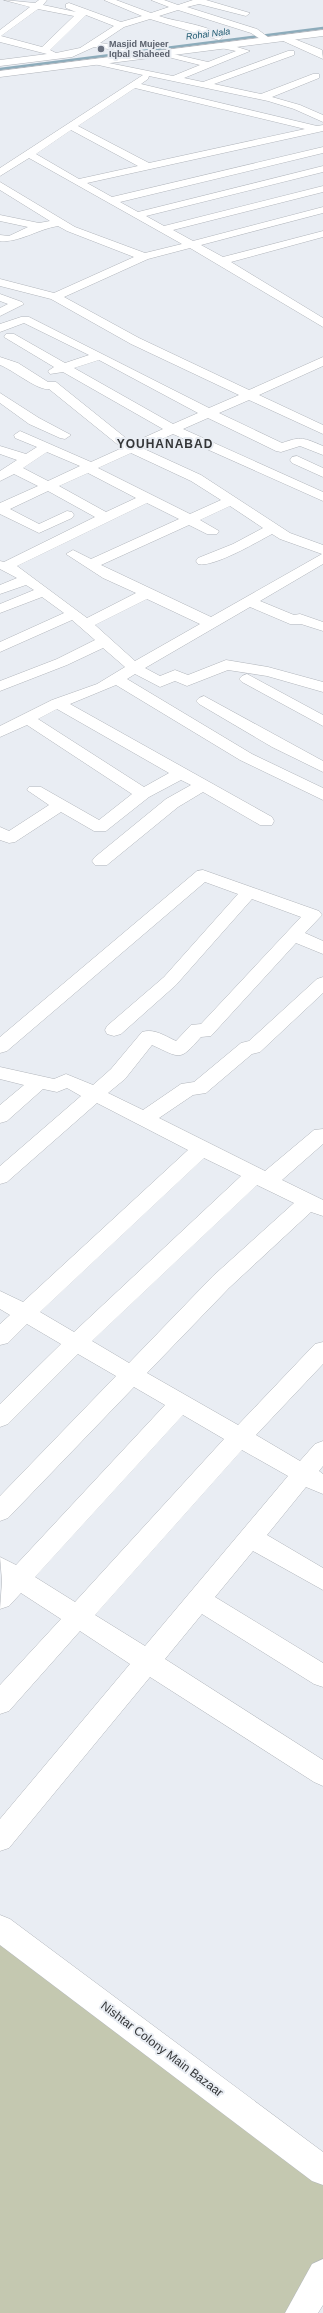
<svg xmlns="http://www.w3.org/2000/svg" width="323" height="2313" font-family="Arial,sans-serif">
  <rect width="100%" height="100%" fill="#e9edf3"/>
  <path fill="#c4c8b0" d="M 0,1928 L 323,2170 L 323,2275 L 301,2313 L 0,2313 Z"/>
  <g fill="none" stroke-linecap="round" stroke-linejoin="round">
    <path stroke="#8dacbb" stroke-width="2.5" d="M 0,69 L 323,28"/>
    <g stroke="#b1b5bb" stroke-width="1">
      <g id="minor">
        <path d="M 4,0 L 35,3 L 39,0 L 47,0 L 43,5 L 76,12 L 66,8 L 66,4 L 69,3 L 121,22 L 142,16 L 104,0 L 116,0 L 151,13 L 169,7 L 151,0 L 164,0 L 178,5 L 193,0 L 206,0 L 250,13 L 246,16 L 199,4 L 187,7 L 257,29 L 272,40 L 265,42 L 251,33 L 178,10 L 159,16 C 176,22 211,25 223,37 L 219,40 L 150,19 L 124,27 L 100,43 L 122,46 L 133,55 L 133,59 L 127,59 L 116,50 L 94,47 L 72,57 L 0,66 L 0,60 L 47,54 L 0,42 L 0,30 L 30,7 ZM 38,9 L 74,16 L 42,47 L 1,36 ZM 86,15 L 114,26 L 80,48 L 56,53 L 50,50 Z"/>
        <path d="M 281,36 L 287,36 L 322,50 L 323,59 L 281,40 Z"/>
        <path d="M 224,43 L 250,51 L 184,78 L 203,82 L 288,51 L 294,51 L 294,55 L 214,84 L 261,94 L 313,74 L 319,74 L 319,78 L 272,97 L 300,105 L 323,115 L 323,122 L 294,109 L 268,101 L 149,76 L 148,79 L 141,84 L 317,126 L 323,125 L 323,131 L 87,183 L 112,197 L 323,147 L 323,153 L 120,202 L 138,212 L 323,166 L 323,172 L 146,216 L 164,226 L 323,186 L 323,192 L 173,230 L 193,241 L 323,207 L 323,213 L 201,245 L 223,257 L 323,231 L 323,237 L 231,262 L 323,318 L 323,327 L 190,248 L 148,259 L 64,297 L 139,338 L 249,390 L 323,357 L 323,366 L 259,395 L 323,425 L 323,434 L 249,400 L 219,413 L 282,443 C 301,436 304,438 323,446 L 323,455 L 300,446 L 281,452 L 276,451 L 208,418 L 183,429 L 323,492 L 323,501 L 173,434 L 142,448 L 201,475 L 290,533 L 323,545 L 323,564 L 260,601 L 294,615 L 300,614 L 323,622 L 323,631 L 301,624 L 290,624 L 250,607 L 145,668 L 160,676 L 175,670 L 188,675 L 226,660 L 268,667 L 323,682 L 323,692 L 267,676 L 228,670 L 187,686 L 175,681 L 160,687 L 135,674 L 127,679 L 252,754 L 323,788 L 323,800 L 240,760 L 116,685 L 70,704 L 272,817 L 274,821 L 272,825 L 260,825 L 203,792 L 178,807 L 107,865 L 95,865 L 92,861 L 95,857 L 166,799 L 191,785 L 181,780 L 149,797 L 106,831 L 94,831 L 61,812 L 15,842 L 9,843 L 0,840 L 0,827 L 9,831 L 49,805 L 27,790 L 29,787 L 41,787 L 99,820 L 132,794 L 27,725 L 0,737 L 0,726 L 52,700 L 97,684 L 125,667 L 103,648 L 67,665 L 0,691 L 0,681 L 57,659 L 95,640 L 72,620 L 0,652 L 0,642 L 64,613 L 42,597 L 0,613 L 0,604 L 34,590 L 26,585 L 0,594 L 0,585 L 17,578 L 0,569 L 0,561 L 4,562 L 95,517 L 48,491 L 10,509 L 39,524 L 67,511 L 72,512 L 74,515 L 72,518 L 39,533 L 0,514 L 0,503 L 38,486 L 14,474 L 0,481 L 0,471 L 17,460 L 0,454 L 0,446 L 26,454 L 37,447 L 15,438 L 14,435 L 20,431 L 91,462 L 122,448 L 49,389 C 38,391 13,370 0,365 L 0,357 L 18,363 L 48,382 L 56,382 L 132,443 L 163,429 L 63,372 L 50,374 L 48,371 L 54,367 L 4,337 L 6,334 L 14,334 L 65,363 L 89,355 L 24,323 L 0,332 L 0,324 L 21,317 L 29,317 L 209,408 L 239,395 L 131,344 L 51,299 L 0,286 L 0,279 L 54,293 L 134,257 L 67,231 L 58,226 C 38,229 19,243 0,241 L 0,235 L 9,236 L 28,227 L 0,221 L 0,215 L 39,223 L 50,221 L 0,190 L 0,182 L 75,227 L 145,253 L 182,244 L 29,158 L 0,176 L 0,168 L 143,75 L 94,64 L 94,60 L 173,76 L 200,65 L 160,55 L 160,51 L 208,62 L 236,51 L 221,48 L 219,46 ZM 135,88 L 305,129 L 149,163 L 78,126 ZM 71,130 L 138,166 L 79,179 L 36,154 ZM 99,360 L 198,413 L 173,424 L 74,368 ZM 47,452 L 80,466 L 48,481 L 23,468 ZM 131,453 L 191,481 L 221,500 L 190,514 L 98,468 ZM 88,473 L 136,498 L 106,512 L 59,486 ZM 147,503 L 179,519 L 91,559 L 73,550 L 66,554 L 103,578 L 136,593 L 87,618 L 17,566 ZM 230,506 L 263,528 L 233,544 L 198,558 L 196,561 L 198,564 C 213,568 257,542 272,534 L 280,539 L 322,554 L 211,617 L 101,565 L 189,525 L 207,534 L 217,534 L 219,531 L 200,520 ZM 147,599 L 200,624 L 135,661 L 95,625 ZM 57,709 L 169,773 L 144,787 L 38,719 Z"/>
        <path d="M 0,294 L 22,302 L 24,304 L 0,316 L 0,308 L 8,304 L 0,301 Z"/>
        <path d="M 0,393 L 39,418 L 71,435 L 65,439 L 60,438 L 29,424 L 0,403 Z"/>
        <path d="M 297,456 L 323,468 L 323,477 L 292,463 L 290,460 L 292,457 Z"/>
        <path d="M 247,674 L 323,715 L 323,726 L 242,682 L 239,679 L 242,676 Z"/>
        <path d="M 204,696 L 323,761 L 323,772 L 272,747 L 199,704 L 196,701 L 199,698 Z"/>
        <path d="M 203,870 L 319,911 L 322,915 L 305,933 L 323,941 L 323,954 L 296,943 L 211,1036 L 201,1037 C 179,1062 181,1058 152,1045 L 125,1079 L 108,1093 L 143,1110 L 181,1084 L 194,1082 L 241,1043 L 249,1041 L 317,979 L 323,977 L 323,993 L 260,1052 L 252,1054 L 206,1093 L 193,1095 L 159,1118 L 265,1171 L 314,1130 L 323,1129 L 323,1144 L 282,1180 L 323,1200 L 323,1216 L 311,1212 L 229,1288 L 147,1373 L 238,1425 L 315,1344 L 323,1342 L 323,1364 L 256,1435 L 300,1461 L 315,1444 L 323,1441 L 323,1466 L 319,1471 L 323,1474 L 323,1494 L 306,1487 L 267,1535 L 323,1568 L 323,1590 L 253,1551 L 215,1597 L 323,1663 L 323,1687 L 314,1684 L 202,1614 L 165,1659 L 323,1760 L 323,1786 L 314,1782 L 150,1677 L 9,1848 L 0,1851 L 0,1819 L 130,1664 L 80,1631 L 9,1711 L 0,1714 L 0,1685 L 61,1619 L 21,1593 L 9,1606 L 0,1609 L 2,1581 L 0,1557 L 16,1565 L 165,1405 L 134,1387 L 8,1518 L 0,1521 L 0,1496 L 116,1376 L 78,1354 L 8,1424 L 0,1427 L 0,1404 L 61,1344 L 27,1324 L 8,1343 L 0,1345 L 0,1324 L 10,1315 L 0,1309 L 0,1291 L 23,1302 L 188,1150 L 97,1103 L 7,1182 L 0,1184 L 0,1166 L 81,1096 L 67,1088 L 57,1092 L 43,1089 L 7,1121 L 0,1123 L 0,1105 L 24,1085 L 0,1079 L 0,1067 L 54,1079 L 66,1074 L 93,1085 L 111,1069 L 142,1032 C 154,1028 165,1036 176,1041 L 191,1025 L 201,1024 L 301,917 L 252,899 L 176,985 L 121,1034 L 114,1036 L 107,1034 L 105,1030 L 107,1026 L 164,977 L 238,894 L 205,882 L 7,1051 L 0,1053 L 0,1037 L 197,871 ZM 204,1158 L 241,1176 L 74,1332 L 40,1312 ZM 257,1185 L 294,1203 L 213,1276 L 129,1363 L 92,1341 ZM 183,1415 L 224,1439 L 75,1602 L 35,1577 ZM 242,1450 L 288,1476 L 145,1646 L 95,1615 Z"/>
        <path d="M 0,1915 L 10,1919 L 323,2152 L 323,2185 L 312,2181 L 0,1945 Z"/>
        <path d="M 323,2259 L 323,2305 L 318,2313 L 285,2313 L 312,2264 Z"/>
      </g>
    </g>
    <g stroke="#b1b5bb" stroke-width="1">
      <path id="tertiary" d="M 323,30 L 323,36 L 0,77 L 0,71 Z"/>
    </g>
    <use href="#minor" fill="#fff" fill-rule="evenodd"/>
    <use href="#tertiary" fill="#fff" fill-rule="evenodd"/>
  </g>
  <circle fill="#6b7280" stroke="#e9edf3" stroke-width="1.5" cx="101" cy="49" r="4"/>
  <g text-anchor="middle" stroke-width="4" stroke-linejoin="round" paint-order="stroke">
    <g font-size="9" font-style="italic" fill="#1b576e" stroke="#e9edf3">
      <text transform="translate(208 34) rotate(-7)" y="3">Rohai Nala</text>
    </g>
    <g font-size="9" font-weight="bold" fill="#5b616d" stroke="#e9edf3" text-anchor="start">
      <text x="109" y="47">Masjid Mujeer<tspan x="109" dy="10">Iqbal Shaheed</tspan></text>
    </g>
    <g font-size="12" font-weight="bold" letter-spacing="1" fill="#343638" stroke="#e9edf3">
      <text x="165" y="448">YOUHANABAD</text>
    </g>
    <g font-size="12" fill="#343638" stroke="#e9edf3">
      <text transform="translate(162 2049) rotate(37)" y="4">Nishtar Colony Main Bazaar</text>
    </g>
  </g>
</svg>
